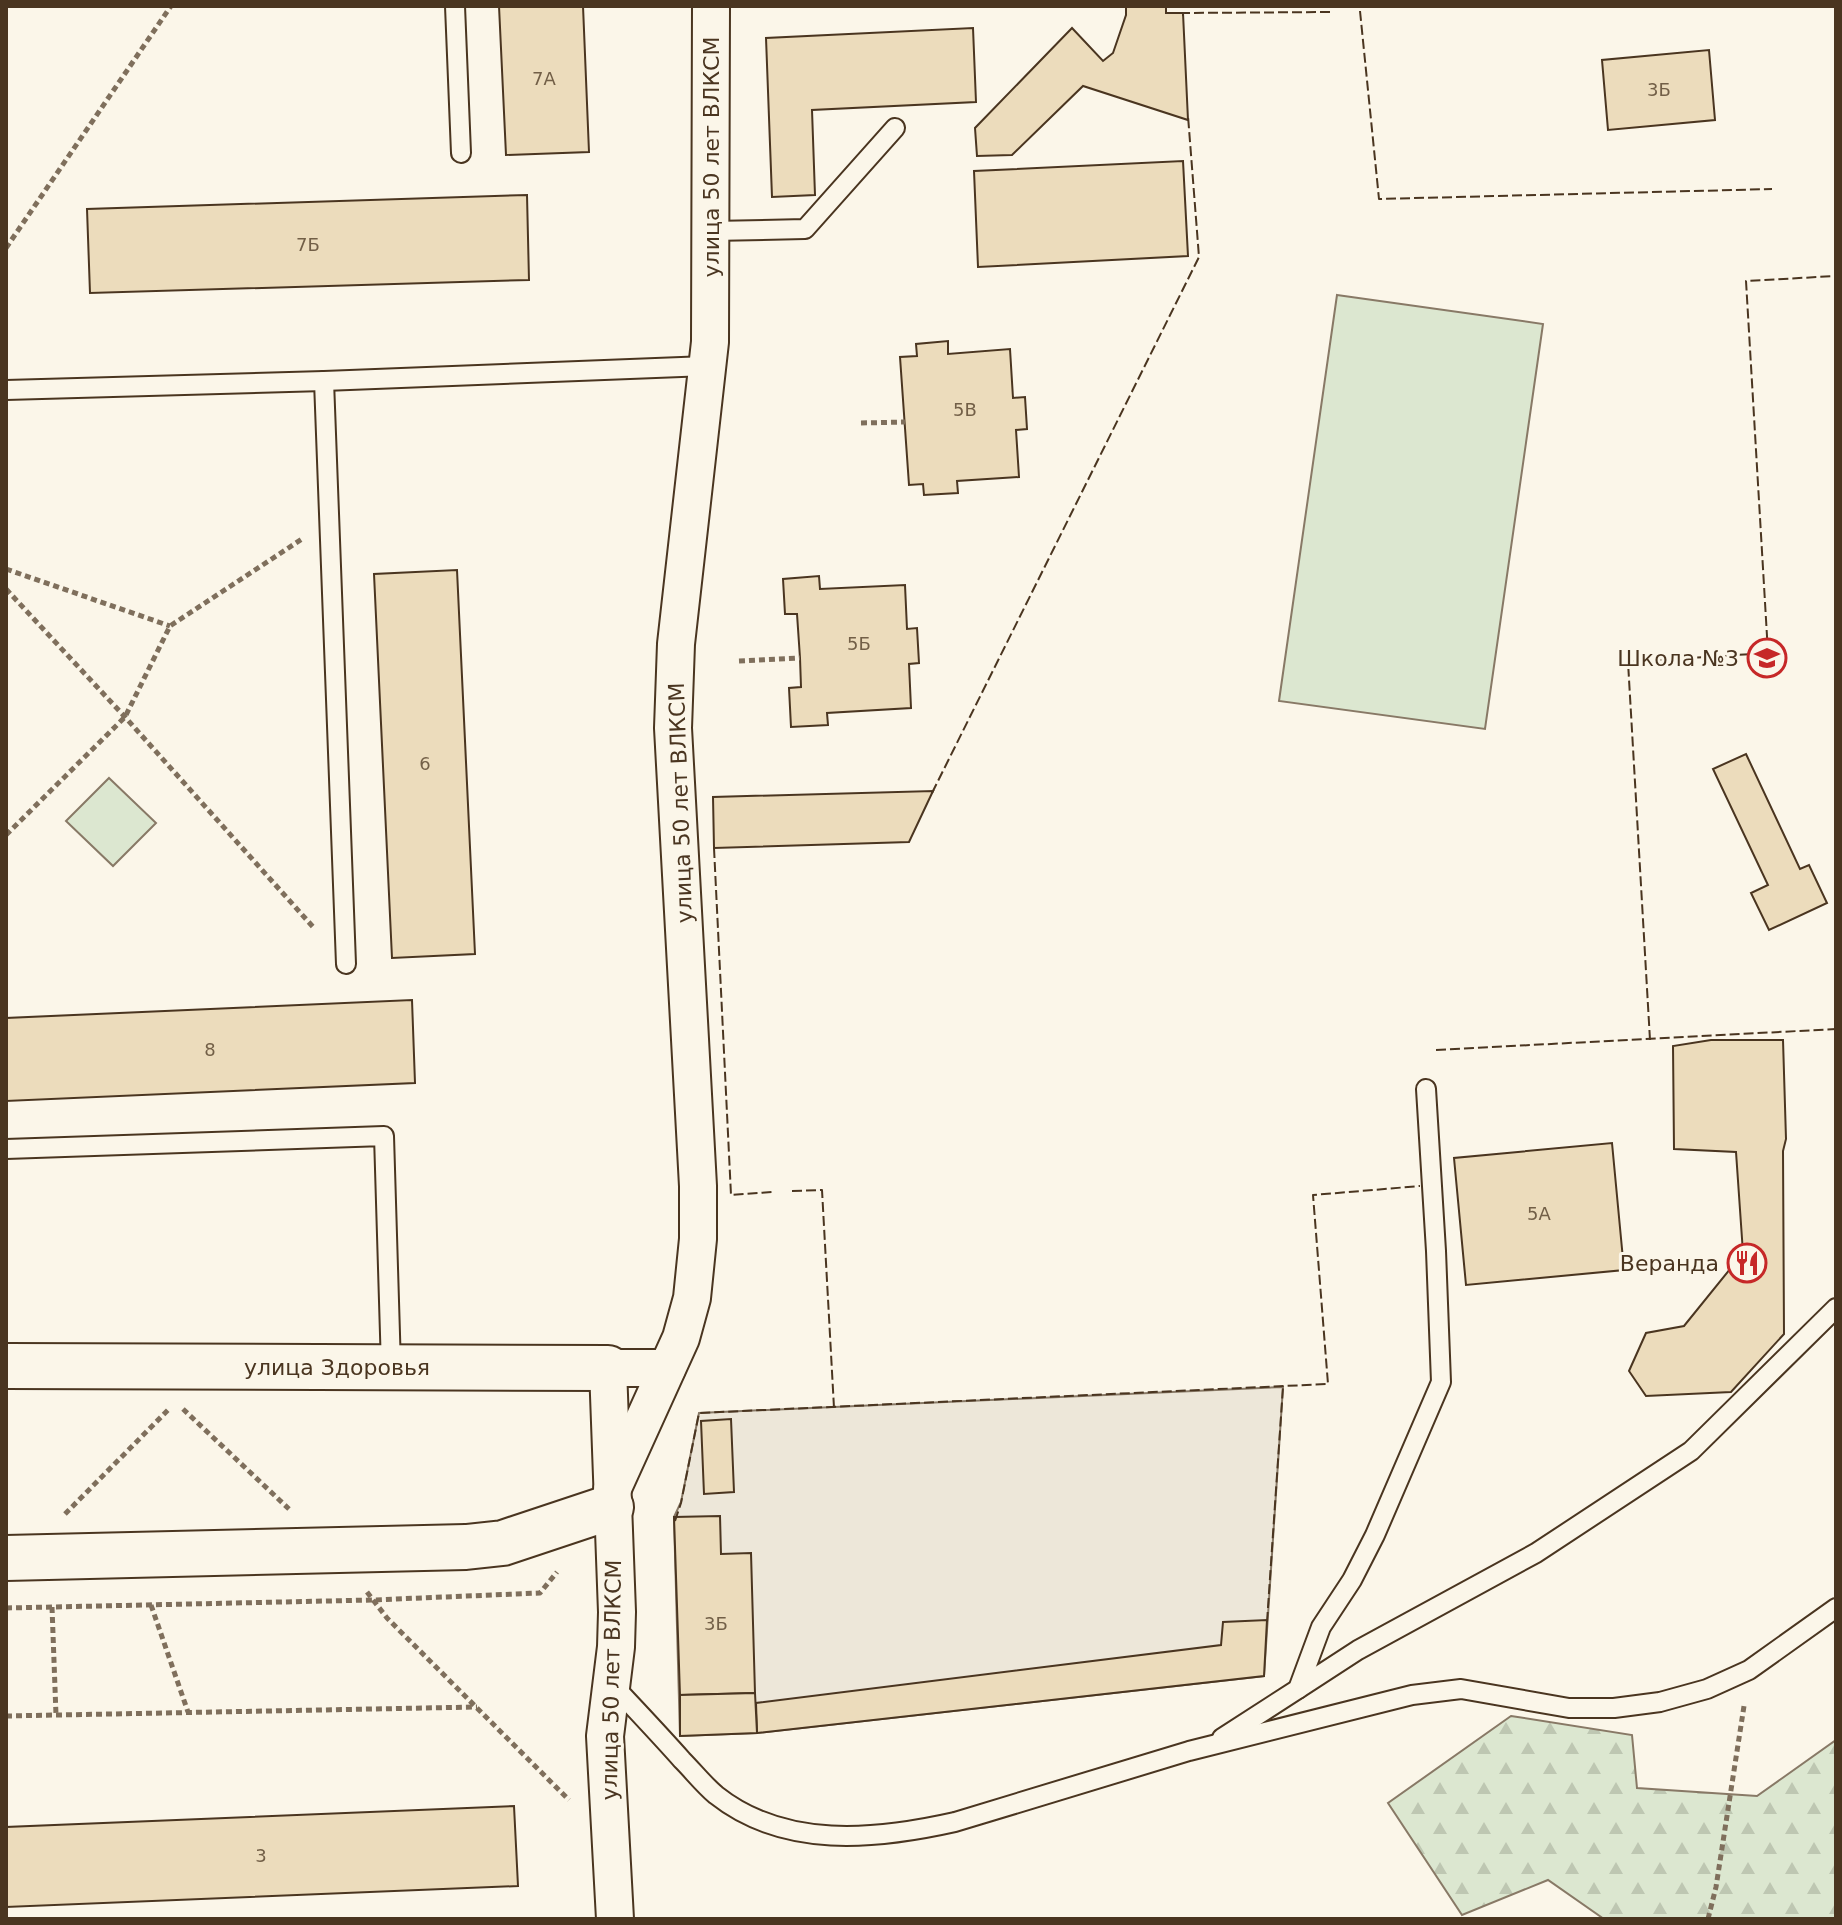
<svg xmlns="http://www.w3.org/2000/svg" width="1842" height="1925" font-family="'DejaVu Sans',sans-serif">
  <defs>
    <pattern id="forest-firs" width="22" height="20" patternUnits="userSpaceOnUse" patternTransform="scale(2)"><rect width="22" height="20" fill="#dce7d0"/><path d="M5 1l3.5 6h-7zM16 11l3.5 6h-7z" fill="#bec7b2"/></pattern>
  </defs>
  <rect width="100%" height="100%" fill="#fbf6e9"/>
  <path fill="url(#forest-firs)" stroke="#887966" stroke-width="2" d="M 1511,1716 L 1632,1735 L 1637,1788 L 1757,1796 L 1836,1740 L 1836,1919 L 1604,1919 L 1548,1880 L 1462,1915 L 1388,1803 Z"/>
  <g fill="#dce7d0" stroke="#887966" stroke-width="2">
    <path d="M 1337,295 L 1543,324 L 1485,729 L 1279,701 Z"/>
    <path d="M 109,778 L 156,823 L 113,866 L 66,821 Z"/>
  </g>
  <path fill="#ede7d9" stroke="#887966" stroke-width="2" d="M 1283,1387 L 1264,1676 L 757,1733 L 680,1736 L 674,1517 L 681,1502 L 699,1413 Z"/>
  <g fill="#ecdcbc" stroke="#4a3520" stroke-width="2">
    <path d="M 499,6 L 583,6 L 589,152 L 506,155 Z"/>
    <path d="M 1126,6 L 1166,6 L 1166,13 L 1183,13 L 1188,120 L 1083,86 L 1012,155 L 977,156 L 975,128 L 1072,28 L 1103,61 L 1113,53 L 1126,15 Z"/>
    <path d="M 973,28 L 976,102 L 812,110 L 815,195 L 772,197 L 766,38 Z"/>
    <path d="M 1709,50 L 1715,120 L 1608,130 L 1602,60 Z"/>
    <path d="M 1183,161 L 1188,256 L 978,267 L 974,171 Z"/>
    <path d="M 527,195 L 529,280 L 90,293 L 87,209 Z"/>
    <path d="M 948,341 L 948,354 L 1010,349 L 1013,398 L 1025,397 L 1027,429 L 1016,430 L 1019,477 L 957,481 L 958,493 L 924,495 L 923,484 L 909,485 L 900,357 L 917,356 L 916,344 Z"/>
    <path d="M 457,570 L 475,954 L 392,958 L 374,574 Z"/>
    <path d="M 819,576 L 820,589 L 905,585 L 907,629 L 917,628 L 919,663 L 909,664 L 911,708 L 827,713 L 828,725 L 791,727 L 789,688 L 801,687 L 800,658 L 797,614 L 785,614 L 783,579 Z"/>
    <path d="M 1746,754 L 1800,869 L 1809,865 L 1827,903 L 1769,930 L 1751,893 L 1768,885 L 1713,769 Z"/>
    <path d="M 933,791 L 909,842 L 714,848 L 713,797 Z"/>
    <path d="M 412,1000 L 415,1083 L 6,1101 L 6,1018 Z"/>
    <path d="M 1711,1040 L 1783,1040 L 1786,1139 L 1783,1151 L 1784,1334 L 1731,1392 L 1646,1396 L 1629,1371 L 1646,1333 L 1684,1326 L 1743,1253 L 1736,1152 L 1674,1149 L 1673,1046 Z"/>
    <path d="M 1612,1143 L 1624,1270 L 1466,1285 L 1454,1158 Z"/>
    <path d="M 731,1419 L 734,1492 L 704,1494 L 701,1421 Z"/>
    <path d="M 720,1516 L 721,1554 L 751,1553 L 755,1693 L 680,1695 L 674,1517 Z"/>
    <path d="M 1267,1620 L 1264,1676 L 757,1733 L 756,1703 L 1221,1645 L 1223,1622 Z"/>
    <path d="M 755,1693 L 757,1733 L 680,1736 L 680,1695 Z"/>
    <path d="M 514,1806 L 518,1886 L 6,1907 L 6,1827 Z"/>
  </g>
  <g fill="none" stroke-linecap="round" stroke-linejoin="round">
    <g stroke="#4a3520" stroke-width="22">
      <g id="service">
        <path d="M 455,6 L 461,153"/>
        <path d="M 712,231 L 805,229 L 895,128"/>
        <path d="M 324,381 L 346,964"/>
        <path d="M 6,390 L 324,381 L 707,366"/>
        <path d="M 6,1149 L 384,1136 L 391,1367"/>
        <path d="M 612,1684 C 635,1709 659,1734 682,1760 C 693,1771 704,1785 716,1795 C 784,1849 875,1840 955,1822 L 1189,1751 L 1412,1695 L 1461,1689 L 1569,1708 L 1614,1708 L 1660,1702 L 1707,1689 L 1749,1670 L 1836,1608"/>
        <path d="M 1298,1689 L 1358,1650 L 1536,1553 L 1691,1451 L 1836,1308"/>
        <path d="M 1222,1738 L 1298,1689 L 1321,1627 L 1352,1580 L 1375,1535 L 1441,1382 L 1436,1251 L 1426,1089"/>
      </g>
    </g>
    <g stroke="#4a3520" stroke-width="40">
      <g id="minor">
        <path d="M 612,1490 L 681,1338 L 692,1298 L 698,1239 L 698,1186 L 673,728 L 676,644 L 710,342 L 711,6"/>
        <path d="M 615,1919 L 605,1736 L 616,1647 L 617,1612 L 608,1368 L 667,1368"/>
      </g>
    </g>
    <g stroke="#4a3520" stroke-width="48">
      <g id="tertiary">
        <path d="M 6,1366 L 608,1368"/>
        <path d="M 6,1558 L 466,1547 L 503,1543 L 611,1507"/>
      </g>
    </g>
    <g stroke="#7f6f5c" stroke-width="5" stroke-dasharray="6 4" stroke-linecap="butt">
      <path d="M 6,248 L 171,6"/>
      <path d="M 861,423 L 905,422"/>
      <path d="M 6,569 L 170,626"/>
      <path d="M 6,589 L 125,717 L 314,928"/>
      <path d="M 739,661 L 800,658"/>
      <path d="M 6,835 L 125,717 L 170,626 L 302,539"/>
      <path d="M 183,1409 L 289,1509"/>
      <path d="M 65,1514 L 168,1410"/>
      <path d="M 367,1592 L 387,1618 L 569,1800"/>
      <path d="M 151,1605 L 188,1712"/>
      <path d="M 52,1607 L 56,1715"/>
      <path d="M 6,1608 L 373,1600 L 540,1593 L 557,1572"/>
      <path d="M 6,1716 L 477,1707"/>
      <path d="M 1708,1919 L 1716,1887 L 1744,1706"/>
    </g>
    <use href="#service" stroke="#fbf6e9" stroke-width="18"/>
    <use href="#minor" stroke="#fbf6e9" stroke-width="36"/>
    <use href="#tertiary" stroke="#fbf6e9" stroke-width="44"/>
    <g stroke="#4a3520" stroke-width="2" stroke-dasharray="10 4" stroke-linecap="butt">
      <path d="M 1360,11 L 1379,199 L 1772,189"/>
      <path d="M 1183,16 L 1183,13 L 1332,12"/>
      <path d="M 932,793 L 1199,257 L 1188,116"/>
      <path d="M 714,848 L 731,1195 L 773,1192"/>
      <path d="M 1650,1040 L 1628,662 L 1768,653 L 1746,281 L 1836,276"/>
      <path d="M 1436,1050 L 1836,1029"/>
      <path d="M 792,1191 L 822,1190 L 834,1408"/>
      <path d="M 675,1521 L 681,1503 L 699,1413 L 1328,1384 L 1313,1195 L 1420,1186"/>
      <path d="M 1267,1622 L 1283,1387"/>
    </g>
  </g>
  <defs>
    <g id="school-ring" transform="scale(2)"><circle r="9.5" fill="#fbf6e9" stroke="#c62828" stroke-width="1.5"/><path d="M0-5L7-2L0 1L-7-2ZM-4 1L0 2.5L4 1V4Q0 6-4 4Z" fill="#c62828"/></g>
    <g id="restaurant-ring" transform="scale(2)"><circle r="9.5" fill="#fbf6e9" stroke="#c62828" stroke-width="1.5"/><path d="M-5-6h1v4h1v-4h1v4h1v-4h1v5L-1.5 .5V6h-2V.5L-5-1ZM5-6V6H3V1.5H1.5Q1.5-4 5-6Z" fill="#c62828"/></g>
  </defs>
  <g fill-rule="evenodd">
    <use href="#school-ring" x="1767" y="658"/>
    <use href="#restaurant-ring" x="1747" y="1263"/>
  </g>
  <g text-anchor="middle" stroke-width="6" stroke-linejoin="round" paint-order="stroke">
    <g font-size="18" fill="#725f47">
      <text x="544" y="85">7А</text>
      <text x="1659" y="96">3Б</text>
      <text x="308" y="251">7Б</text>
      <text x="965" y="416">5В</text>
      <text x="859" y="650">5Б</text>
      <text x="425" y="770">6</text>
      <text x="210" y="1056">8</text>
      <text x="1539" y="1220">5А</text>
      <text x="716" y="1630">3Б</text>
      <text x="261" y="1862">3</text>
    </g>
    <g font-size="22" fill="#4a3520" stroke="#fbf6e9">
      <text transform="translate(711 157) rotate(-90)" y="8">улица 50 лет ВЛКСМ</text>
      <text transform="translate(680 803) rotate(-92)" y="8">улица 50 лет ВЛКСМ</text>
      <text x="337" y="1375">улица Здоровья</text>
      <text transform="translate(611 1680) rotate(-89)" y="8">улица 50 лет ВЛКСМ</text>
    </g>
    <g font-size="22" fill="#4a3520" stroke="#fbf6e9" text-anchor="end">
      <text x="1739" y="666">Школа №3</text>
      <text x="1719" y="1271">Веранда</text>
    </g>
  </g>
  <rect width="1842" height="1925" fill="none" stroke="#4a3520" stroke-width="16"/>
</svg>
